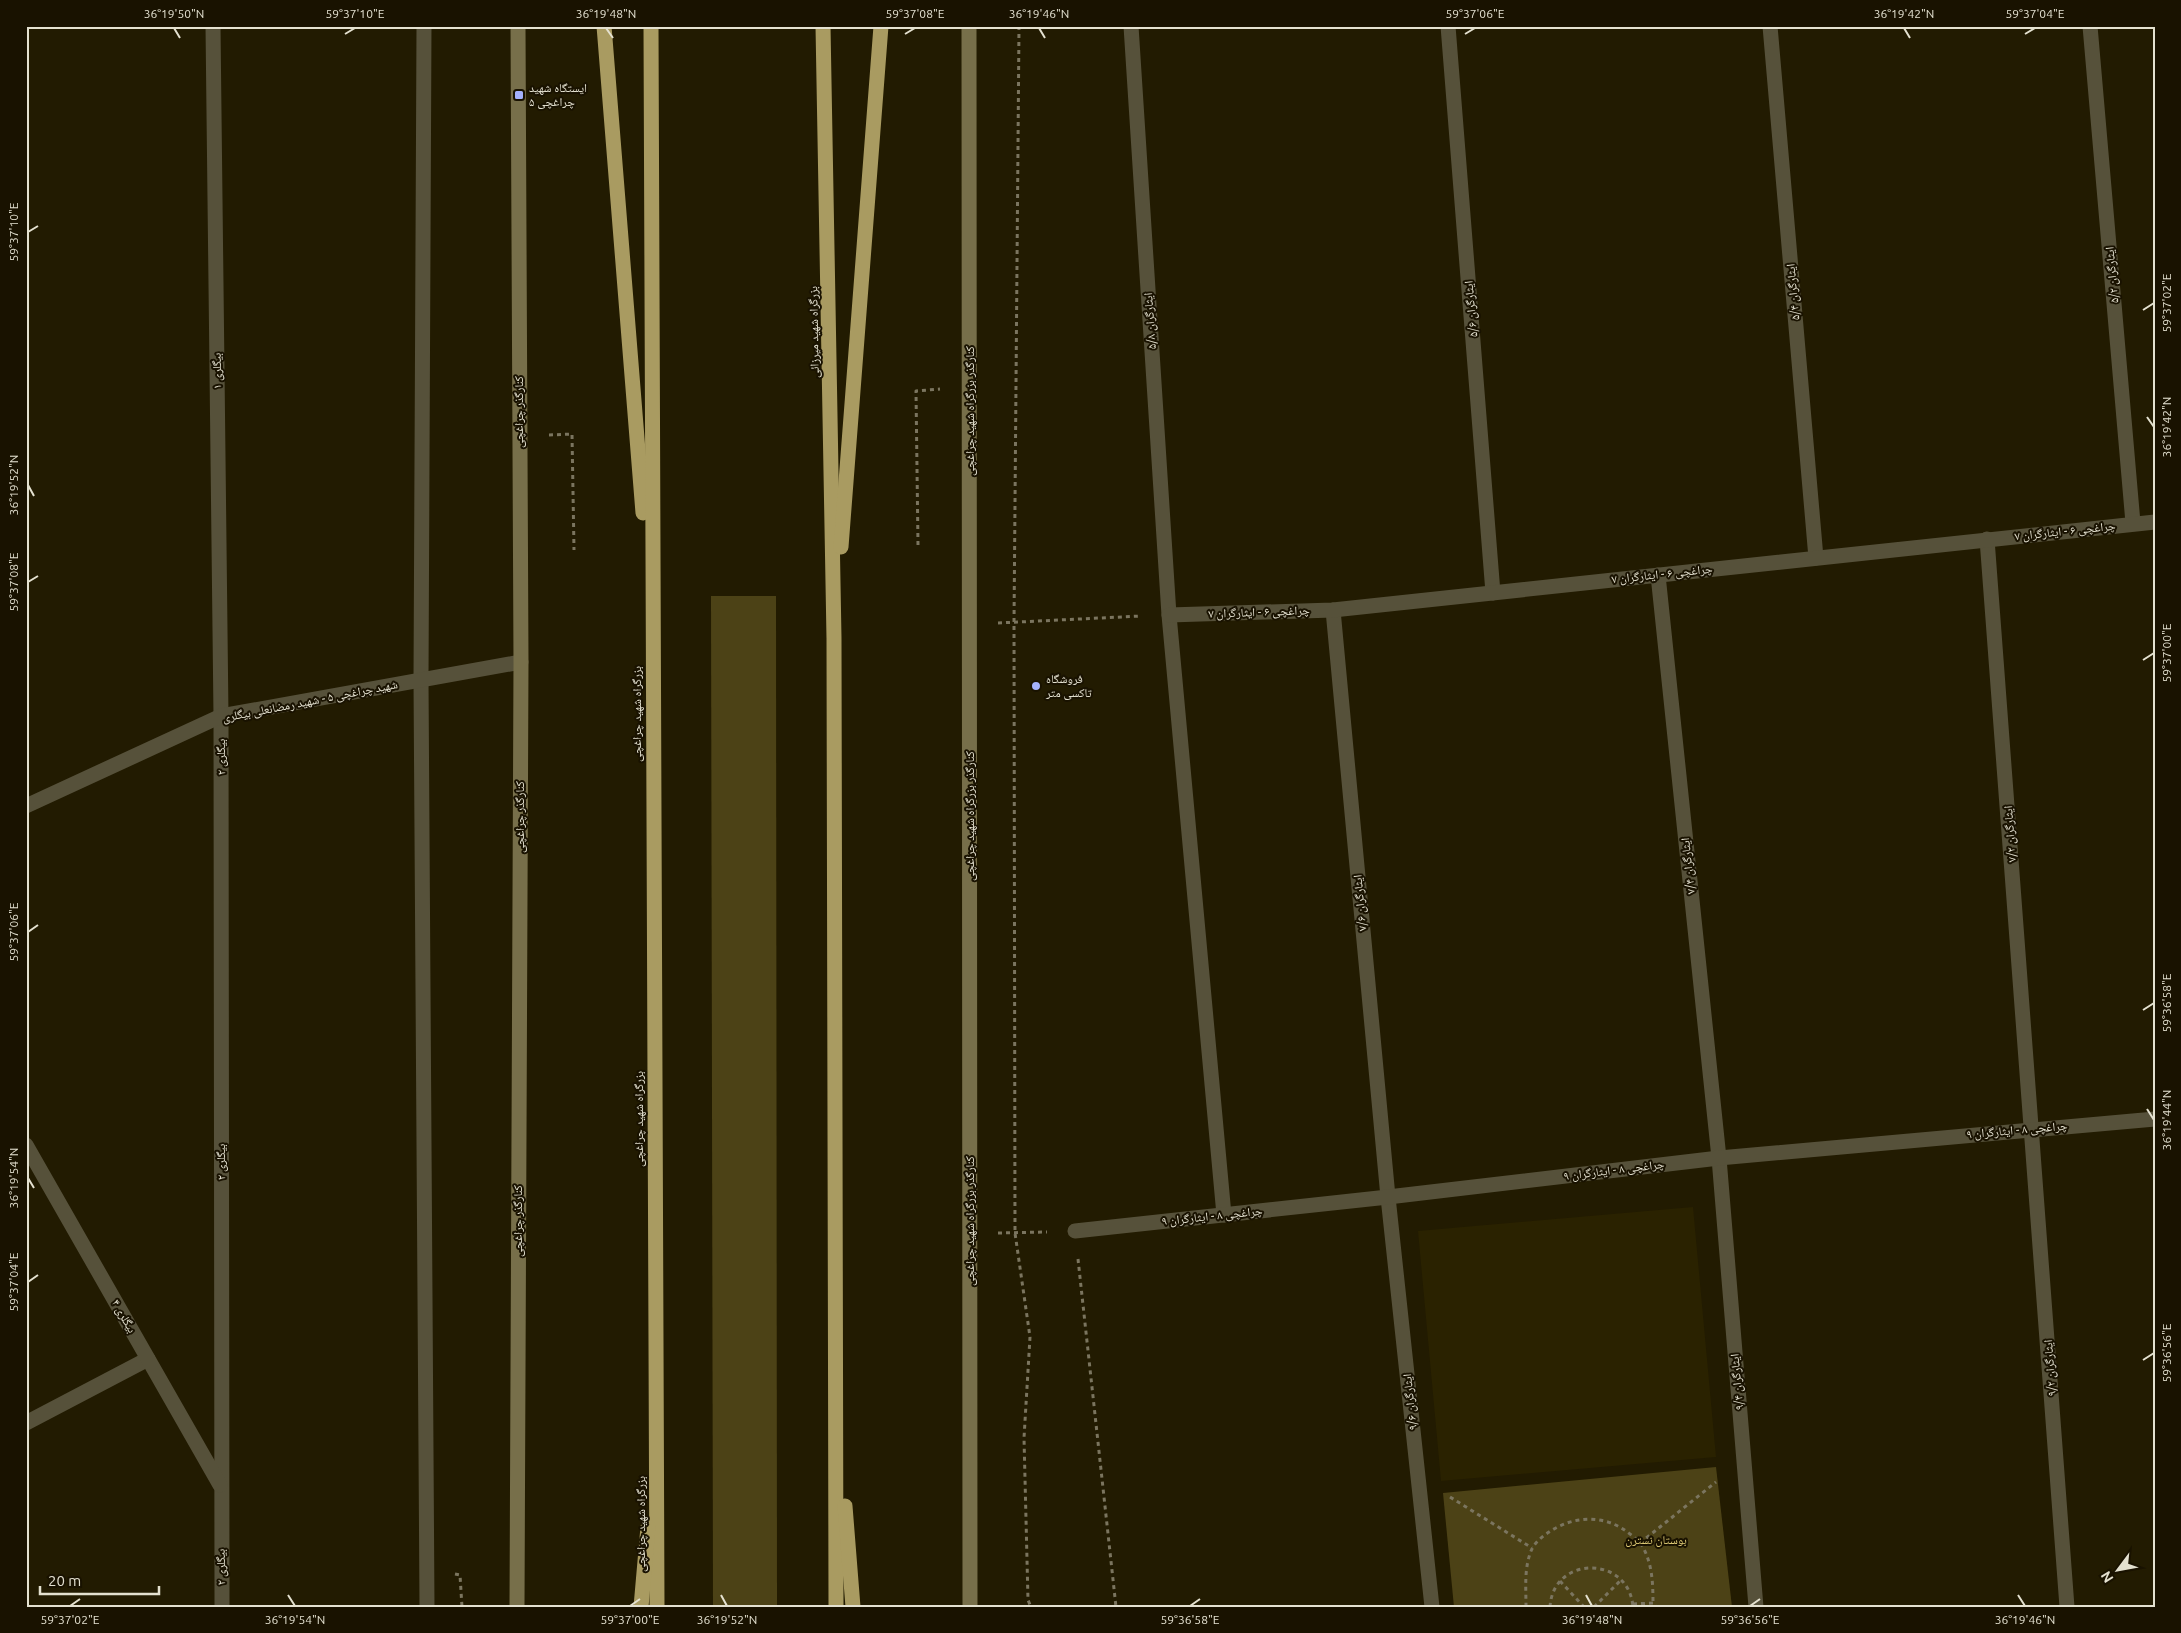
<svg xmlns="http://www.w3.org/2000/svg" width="2181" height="1633" font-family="Ubuntu,'Noto Naskh Arabic',sans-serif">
  <rect width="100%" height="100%" fill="#221b01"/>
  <path fill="#2a2200" d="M 1693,1207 L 1716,1457 L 1441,1481 L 1418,1231 Z"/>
  <g fill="#4c4216">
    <path d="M 711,596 L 776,596 L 777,1607 L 713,1607 Z"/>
    <path d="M 1716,1467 L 1732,1607 L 1454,1607 L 1443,1493 Z"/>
  </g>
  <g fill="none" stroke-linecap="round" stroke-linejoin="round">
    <g stroke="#7b755f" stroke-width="3" stroke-dasharray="4 4" stroke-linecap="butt">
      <path d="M 1019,26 L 1014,623 L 1015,1233 L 1030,1337 L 1024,1438 L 1028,1600 L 1031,1607"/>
      <path d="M 549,435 L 572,434 L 574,550"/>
      <path d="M 918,545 L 916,391 L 940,389"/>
      <path d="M 998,623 L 1141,616"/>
      <path d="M 998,1233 L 1047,1232"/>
      <path d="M 1078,1259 L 1116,1607"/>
      <path d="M 1450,1497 L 1532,1548"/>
      <path d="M 1640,1543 L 1716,1482"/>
      <path d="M 455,1574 L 460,1575 L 462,1607"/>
      <path d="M 1560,1581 L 1584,1607"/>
      <path d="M 1633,1604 L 1653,1603 L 1657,1607"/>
      <path d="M 1526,1607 C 1526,1587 1524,1569 1531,1551 C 1534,1543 1543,1536 1549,1532 C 1575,1515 1605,1514 1630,1534 C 1634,1537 1638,1540 1641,1544 C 1653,1563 1653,1585 1653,1607"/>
      <path d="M 1550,1607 C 1553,1555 1629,1555 1633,1607"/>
      <path d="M 1594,1607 L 1621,1580"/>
    </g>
    <path stroke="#56513a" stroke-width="15" d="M 26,1423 L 148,1359"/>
    <g stroke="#56513a" stroke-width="15">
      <path d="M 213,26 L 221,716 L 222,1607"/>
      <path d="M 424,26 L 421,680 L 427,1607"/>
      <path d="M 1131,26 L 1169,615 L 1224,1215"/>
      <path d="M 1448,26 L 1493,593"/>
      <path d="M 1770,26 L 1816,558"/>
      <path d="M 2090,26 L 2133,523"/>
      <path d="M 1987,539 L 2067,1607"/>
      <path d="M 1658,575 L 1719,1158 L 1756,1607"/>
      <path d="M 1333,610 L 1388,1197 L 1432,1607"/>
      <path d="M 1169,615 L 1333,610 L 2155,522"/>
      <path d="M 26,806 L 221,716 L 521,662"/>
      <path d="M 26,1145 L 220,1485"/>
      <path d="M 1075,1231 L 1388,1197 L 1719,1158 L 2155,1119"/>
    </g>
    <g stroke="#776f4a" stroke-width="15">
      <path d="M 969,26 L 970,1607"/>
      <path d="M 517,1607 L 521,662 L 518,26"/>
    </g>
    <g stroke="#a99b61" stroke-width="15">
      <path d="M 604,26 L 643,513"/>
      <path d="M 651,26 L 657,1607"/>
      <path d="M 823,26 L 834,638 L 836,1607"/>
      <path d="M 841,547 L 881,26"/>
      <path d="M 845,1506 L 853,1607"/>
      <path d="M 641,1607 L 648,1527"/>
    </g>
  </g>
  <path fill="none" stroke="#e4e1d0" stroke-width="2" d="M 174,28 L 180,38M 606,28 L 613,38M 1039,28 L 1045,38M 1904,28 L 1910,38M 345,34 L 355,28M 905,34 L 915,28M 1465,34 L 1475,28M 2025,34 L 2035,28M 28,232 L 38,226M 2143,310 L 2154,303M 2147,417 L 2154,427M 28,485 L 34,496M 28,582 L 38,576M 2143,660 L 2154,653M 28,932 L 38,925M 2143,1010 L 2154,1003M 2147,1109 L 2154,1120M 28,1178 L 34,1188M 28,1282 L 38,1275M 2143,1360 L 2154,1353M 288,1595 L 295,1606M 721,1595 L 727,1606M 1586,1595 L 1592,1606M 2018,1595 L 2025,1606M 70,1606 L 80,1599M 630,1606 L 640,1599M 1190,1606 L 1200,1599M 1750,1606 L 1760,1599"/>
  <g fill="#a4b1fc" stroke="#191200" stroke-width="2">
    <rect x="514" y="90" width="10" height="10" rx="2.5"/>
    <circle cx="1036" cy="686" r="5"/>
  </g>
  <g text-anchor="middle" stroke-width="4" stroke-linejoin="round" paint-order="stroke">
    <g font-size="12" fill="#e4e1d0" stroke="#191200" text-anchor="start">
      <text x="529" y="92">ایستگاه شهید<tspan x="529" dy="14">چراغچی ۵</tspan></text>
      <text x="1046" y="683">فروشگاه<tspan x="1046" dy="14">تاکسی متر</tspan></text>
    </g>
    <g font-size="12" fill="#e4e1d0" stroke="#191200">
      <text transform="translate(2112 275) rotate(-95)" y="4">ایثارگران ۵/۲</text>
      <text transform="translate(1793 292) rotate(-95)" y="4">ایثارگران ۵/۴</text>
      <text transform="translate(1471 309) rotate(-95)" y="4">ایثارگران ۵/۶</text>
      <text transform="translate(1150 321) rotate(-94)" y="4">ایثارگران ۵/۸</text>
      <text transform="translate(814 332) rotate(-91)" y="4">بزرگراه شهید میرزائی</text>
      <text transform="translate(217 371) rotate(-91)" y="4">بیگلری ۱</text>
      <text transform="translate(970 411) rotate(-90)" y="4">کنارگذر بزرگراه شهید چراغچی</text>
      <text transform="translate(519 412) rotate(-90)" y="4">کنارگذر چراغچی</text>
      <text transform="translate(2065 531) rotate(-6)" y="4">چراغچی ۶ - ایثارگران ۷</text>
      <text transform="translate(1662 574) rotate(-6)" y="4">چراغچی ۶ - ایثارگران ۷</text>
      <text transform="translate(1259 612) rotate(-2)" y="4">چراغچی ۶ - ایثارگران ۷</text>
      <text transform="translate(310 701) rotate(-11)" y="4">شهید چراغچی ۵ - شهید رمضانعلی بیگلری</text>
      <text transform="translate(637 714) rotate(-90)" y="4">بزرگراه شهید چراغچی</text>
      <text transform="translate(221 757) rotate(-90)" y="4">بیگلری ۲</text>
      <text transform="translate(970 816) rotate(-90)" y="4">کنارگذر بزرگراه شهید چراغچی</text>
      <text transform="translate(520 817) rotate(-90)" y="4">کنارگذر چراغچی</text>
      <text transform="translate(2010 834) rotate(-94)" y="4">ایثارگران ۷/۲</text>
      <text transform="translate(1688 866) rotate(-96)" y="4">ایثارگران ۷/۴</text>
      <text transform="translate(1360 903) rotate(-95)" y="4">ایثارگران ۷/۶</text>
      <text transform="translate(639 1119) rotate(-90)" y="4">بزرگراه شهید چراغچی</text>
      <text transform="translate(2017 1130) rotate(-5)" y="4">چراغچی ۸ - ایثارگران ۹</text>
      <text transform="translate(221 1162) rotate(-90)" y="4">بیگلری ۲</text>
      <text transform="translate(1614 1170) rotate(-7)" y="4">چراغچی ۸ - ایثارگران ۹</text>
      <text transform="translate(1212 1216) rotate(-6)" y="4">چراغچی ۸ - ایثارگران ۹</text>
      <text transform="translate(518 1221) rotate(-90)" y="4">کنارگذر چراغچی</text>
      <text transform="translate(970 1221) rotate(-90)" y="4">کنارگذر بزرگراه شهید چراغچی</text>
      <text transform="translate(124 1316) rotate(60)" y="4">بیگلری ۴</text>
      <text transform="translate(2050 1368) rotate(-94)" y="4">ایثارگران ۹/۲</text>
      <text transform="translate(1737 1382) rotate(-95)" y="4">ایثارگران ۹/۴</text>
      <text transform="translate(1410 1402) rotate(-96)" y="4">ایثارگران ۹/۶</text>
      <text transform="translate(641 1524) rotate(-90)" y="4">بزرگراه شهید چراغچی</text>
      <text transform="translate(221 1567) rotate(-91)" y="4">بیگلری ۲</text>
    </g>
    <g font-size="12" fill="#dfcb75" stroke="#191200">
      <text x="1656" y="1544">بوستان نسترن</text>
    </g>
  </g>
  <rect width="2181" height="1633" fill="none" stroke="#191200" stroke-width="55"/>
  <g transform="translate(2118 1570) rotate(238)" stroke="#191200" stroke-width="4" paint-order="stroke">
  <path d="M0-4L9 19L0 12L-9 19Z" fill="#e4e1d0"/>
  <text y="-8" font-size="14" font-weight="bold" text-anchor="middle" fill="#e4e1d0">N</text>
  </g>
  <path d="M40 1586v8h119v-8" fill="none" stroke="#e4e1d0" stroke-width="2.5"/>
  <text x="48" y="1586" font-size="15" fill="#e4e1d0" stroke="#191200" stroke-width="4" paint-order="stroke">20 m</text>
  <rect x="28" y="28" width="2126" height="1578" fill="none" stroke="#e4e1d0" stroke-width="2"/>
  <g font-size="12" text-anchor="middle" fill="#e4e1d0">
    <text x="174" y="18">36°19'50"N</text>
    <text x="355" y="18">59°37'10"E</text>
    <text x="606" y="18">36°19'48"N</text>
    <text x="915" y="18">59°37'08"E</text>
    <text x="1039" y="18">36°19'46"N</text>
    <text x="1475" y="18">59°37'06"E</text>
    <text x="1904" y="18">36°19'42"N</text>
    <text x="2035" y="18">59°37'04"E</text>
    <text transform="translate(14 232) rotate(-90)" y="4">59°37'10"E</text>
    <text transform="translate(2167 303) rotate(-90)" y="4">59°37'02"E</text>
    <text transform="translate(2167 427) rotate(-90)" y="4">36°19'42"N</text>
    <text transform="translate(14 485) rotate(-90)" y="4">36°19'52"N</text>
    <text transform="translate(14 582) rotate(-90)" y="4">59°37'08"E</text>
    <text transform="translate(2167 653) rotate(-90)" y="4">59°37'00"E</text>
    <text transform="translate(14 932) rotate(-90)" y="4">59°37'06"E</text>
    <text transform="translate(2167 1003) rotate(-90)" y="4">59°36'58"E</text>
    <text transform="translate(2167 1120) rotate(-90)" y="4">36°19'44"N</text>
    <text transform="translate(14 1178) rotate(-90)" y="4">36°19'54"N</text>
    <text transform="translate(14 1282) rotate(-90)" y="4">59°37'04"E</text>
    <text transform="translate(2167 1353) rotate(-90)" y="4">59°36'56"E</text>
    <text x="70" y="1624">59°37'02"E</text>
    <text x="295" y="1624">36°19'54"N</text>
    <text x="630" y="1624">59°37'00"E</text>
    <text x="727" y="1624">36°19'52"N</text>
    <text x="1190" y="1624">59°36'58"E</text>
    <text x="1592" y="1624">36°19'48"N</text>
    <text x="1750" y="1624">59°36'56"E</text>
    <text x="2025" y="1624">36°19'46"N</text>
  </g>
</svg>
